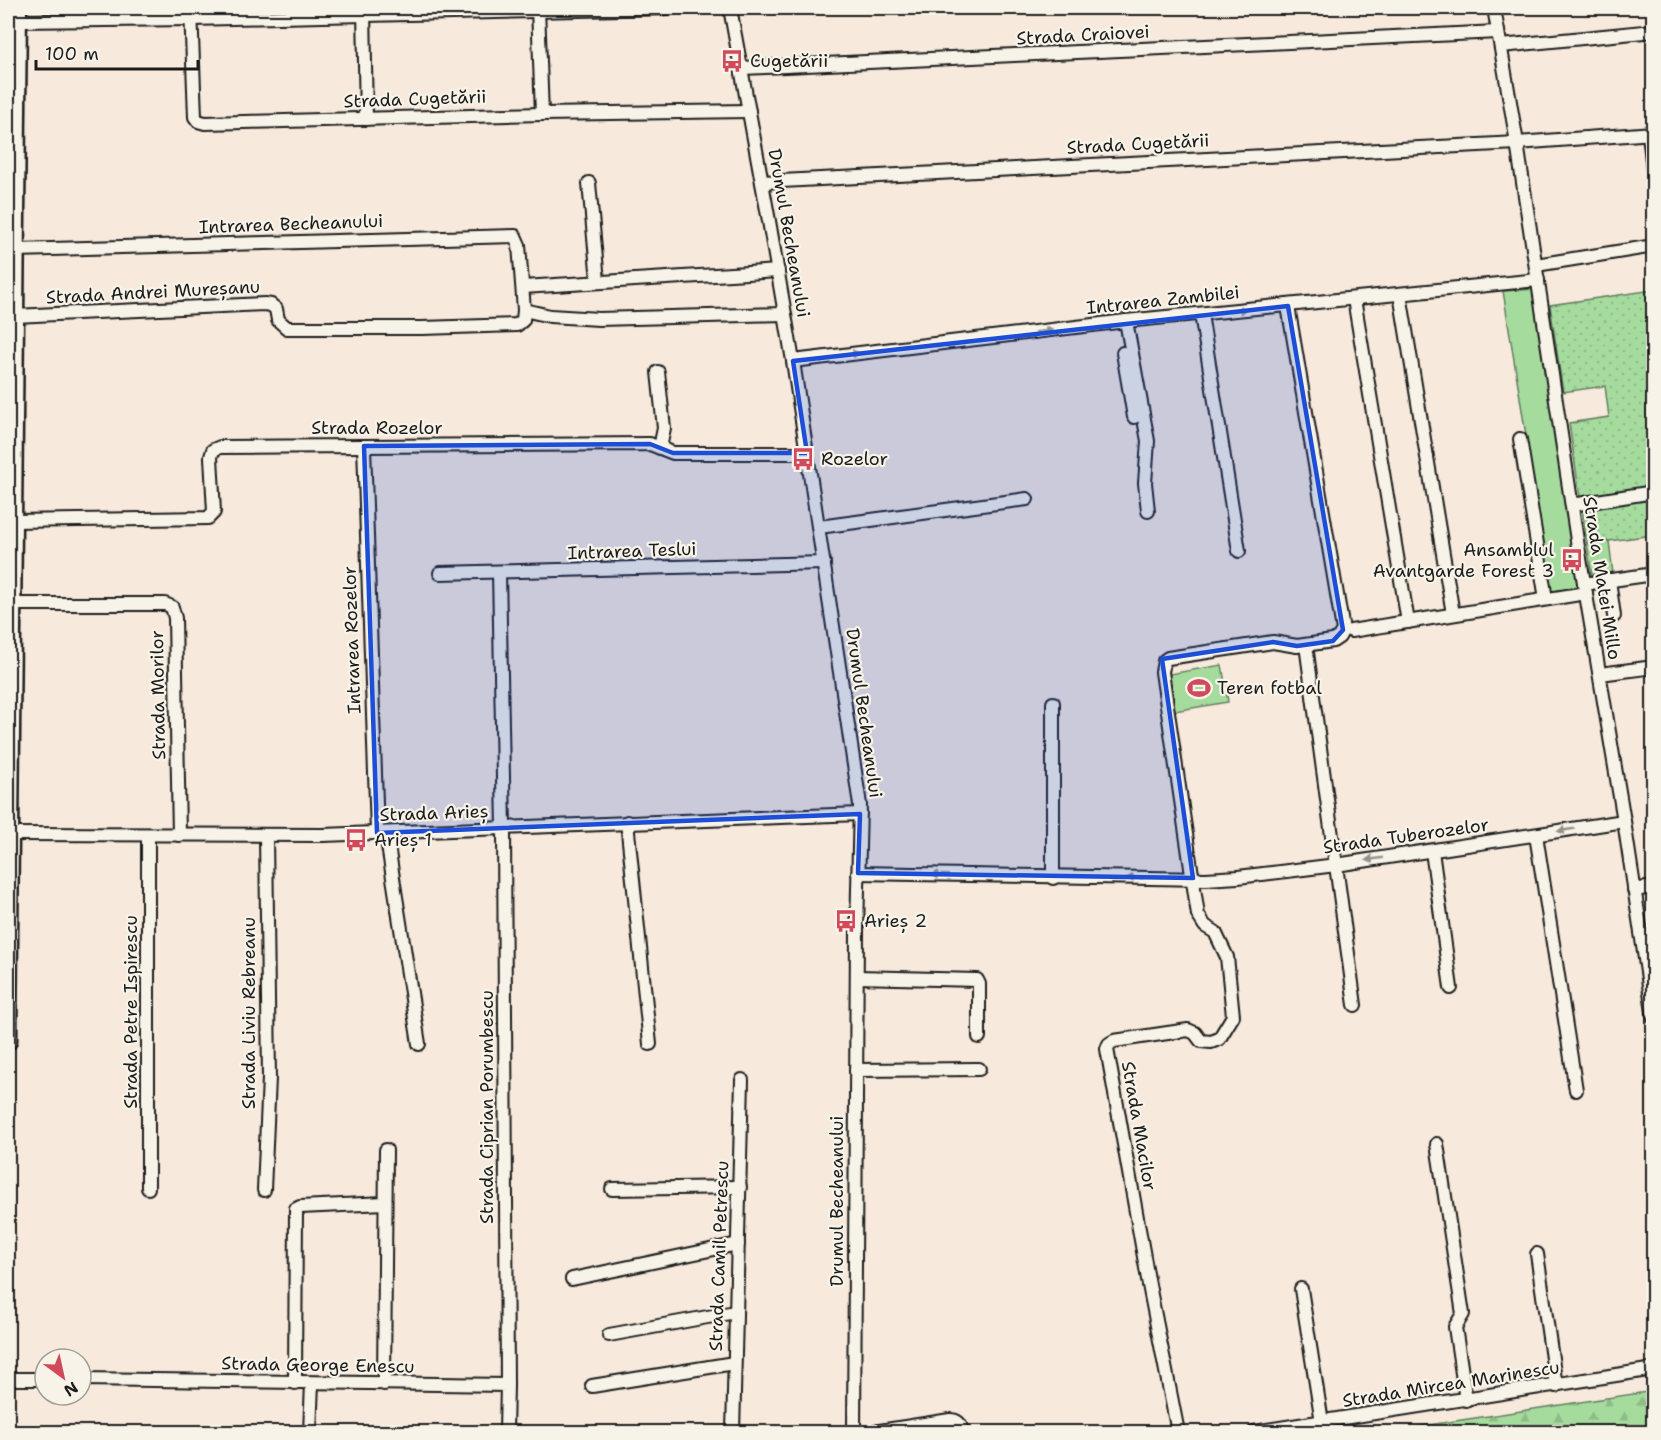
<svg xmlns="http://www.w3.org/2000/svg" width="1661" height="1440" font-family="'Shantell Sans',sans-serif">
  <defs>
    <pattern id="grass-dots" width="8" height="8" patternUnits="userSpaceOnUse" patternTransform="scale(1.5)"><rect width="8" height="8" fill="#a6db9e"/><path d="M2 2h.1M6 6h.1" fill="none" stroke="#8ebb88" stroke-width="1.8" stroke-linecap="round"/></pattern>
    <pattern id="forest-firs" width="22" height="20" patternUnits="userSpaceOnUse" patternTransform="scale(1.5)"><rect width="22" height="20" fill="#a6db9e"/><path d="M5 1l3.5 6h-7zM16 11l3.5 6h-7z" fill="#8ebb88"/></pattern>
  </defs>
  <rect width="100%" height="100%" fill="#f7e9dc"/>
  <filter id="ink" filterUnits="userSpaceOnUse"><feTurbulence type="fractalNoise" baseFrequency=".0167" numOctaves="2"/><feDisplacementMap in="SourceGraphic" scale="12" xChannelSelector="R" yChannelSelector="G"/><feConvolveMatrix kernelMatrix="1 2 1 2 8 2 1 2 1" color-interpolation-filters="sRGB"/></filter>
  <g filter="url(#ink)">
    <path fill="url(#grass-dots)" stroke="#617c5d" stroke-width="1.5" d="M 1653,290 L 1653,535 L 1587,544 L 1569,423 L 1609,417 L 1605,386 L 1563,392 L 1550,305 Z"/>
    <path fill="url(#forest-firs)" stroke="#617c5d" stroke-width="1.5" d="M 1653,1391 L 1653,1432 L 1382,1432 Z"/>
    <g fill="#a6db9e" stroke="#617c5d" stroke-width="1.5">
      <path d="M 1535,289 L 1580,586 L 1551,592 L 1503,291 Z"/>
      <path d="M 1609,541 L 1613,574 L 1592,577 L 1587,544 Z"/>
      <path d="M 1222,665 L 1228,702 L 1175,711 L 1169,674 Z"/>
    </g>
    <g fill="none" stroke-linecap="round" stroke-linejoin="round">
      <g stroke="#1c1c1c" stroke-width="16">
        <g id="minor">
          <path d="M 191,8 L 195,117 L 198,121 L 205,123 L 542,114 L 749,111"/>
          <path d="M 538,8 L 542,114"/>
          <path d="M 730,8 L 769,221 L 793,361 L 860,805 L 857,931 L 854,1432"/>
          <path d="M 1494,8 L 1517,143 L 1578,547 L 1624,821 L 1654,1018"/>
          <path d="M 364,9 L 366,119"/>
          <path d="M 8,17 L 18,21 L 192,19 L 668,8"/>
          <path d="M 1501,46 L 1654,31"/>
          <path d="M 742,68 L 1498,32"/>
          <path d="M 1649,134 L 1654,179"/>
          <path d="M 762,182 L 1517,143 L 1654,133"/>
          <path d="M 589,183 L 598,281"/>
          <path d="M 1536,265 L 1654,246"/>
          <path d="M 523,287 L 778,271"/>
          <path d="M 1400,294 L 1453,614"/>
          <path d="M 1354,299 L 1408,622"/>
          <path d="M 524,310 L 550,316 L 599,319 L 784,314"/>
          <path d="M 1201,314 L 1239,551"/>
          <path d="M 15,316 L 265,304 L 271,305 L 276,309 L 278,320 L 287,328 L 422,328 L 517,325 L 523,320 L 524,310 L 519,245 L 515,236 L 16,250"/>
          <path d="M 1126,321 L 1148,441 L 1145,483 L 1148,511"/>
          <path d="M 1123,353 L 1134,417"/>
          <path d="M 793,361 L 1126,321 L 1538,280"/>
          <path d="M 658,372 L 664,428 L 660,448"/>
          <path d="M 1520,439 L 1546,599"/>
          <path d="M 364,446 L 377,833"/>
          <path d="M 1572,505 L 1654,492"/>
          <path d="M 13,521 L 208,518 L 214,512 L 211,457 L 213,450 L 220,447 L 650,444 L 673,453 L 807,453"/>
          <path d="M 819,527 L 1027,499"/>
          <path d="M 499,572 L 504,828 L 507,1385"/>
          <path d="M 440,573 L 824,563"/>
          <path d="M 1609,580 L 1614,616"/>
          <path d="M 1584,584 L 1654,574"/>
          <path d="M 12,604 L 165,604 L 172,607 L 175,618 L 179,835"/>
          <path d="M 1351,631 L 1586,593"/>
          <path d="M 1306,645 L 1355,1005"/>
          <path d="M 1600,674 L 1654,667"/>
          <path d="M 1053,703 L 1053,878"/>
          <path d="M 627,822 L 650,1044"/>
          <path d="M 386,833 L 419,1044"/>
          <path d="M 8,834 L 323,835 L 860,814"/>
          <path d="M 1536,835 L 1576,1090"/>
          <path d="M 1432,851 L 1451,988"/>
          <path d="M 858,873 L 1206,879 L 1238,877 L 1336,865 L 1624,821"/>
          <path d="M 1634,890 L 1654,887"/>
          <path d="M 857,977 L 977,980 L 979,984 L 979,1037"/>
          <path d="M 856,1070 L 979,1069"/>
          <path d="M 1437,1144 L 1463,1314 L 1455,1327 L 1466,1400"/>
          <path d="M 148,1188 L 148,836"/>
          <path d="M 612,1189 L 740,1187"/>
          <path d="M 264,1190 L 269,1078 L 266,835"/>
          <path d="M 1537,1254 L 1556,1386"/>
          <path d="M 572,1279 L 738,1244"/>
          <path d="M 1301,1289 L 1322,1422"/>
          <path d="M 609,1335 L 735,1312"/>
          <path d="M 8,1379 L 45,1379"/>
          <path d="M 81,1379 L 507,1385 L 506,1432"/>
          <path d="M 295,1383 L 296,1209 L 300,1207 L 385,1203"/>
          <path d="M 384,1384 L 386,1150"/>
          <path d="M 592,1386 L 734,1363"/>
          <path d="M 310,1432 L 312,1383"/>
          <path d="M 733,1432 L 742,1080"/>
          <path d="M 873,1432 L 950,1420 C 958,1420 961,1424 962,1432"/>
          <path d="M 1178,1432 L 1149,1285 L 1107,1049 L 1109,1044 L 1114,1041 L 1188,1030 L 1195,1033 L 1201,1041 L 1211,1042 L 1219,1039 L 1233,1016 L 1227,957 L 1215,932 L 1205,926 L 1198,915 L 1162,672 L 1164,661 L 1168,658 L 1273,642 L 1297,646 L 1333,641 L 1339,637 L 1343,630 L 1288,306"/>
          <path d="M 1254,1432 L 1654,1369"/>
        </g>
      </g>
      <g stroke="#1c1c1c" stroke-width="21">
        <path id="major" d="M 8,1041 L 18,8"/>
      </g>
      <use href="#minor" stroke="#f7f3e8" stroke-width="12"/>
      <use href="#major" stroke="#f7f3e8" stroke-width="16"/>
    </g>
    <defs><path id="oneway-solid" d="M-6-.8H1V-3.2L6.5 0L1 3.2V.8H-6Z" transform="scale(1.5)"/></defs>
    <g fill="#94928c">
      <use href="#oneway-solid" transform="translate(1238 310) rotate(-6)"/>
      <use href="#oneway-solid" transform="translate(1044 331) rotate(-7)"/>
      <use href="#oneway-solid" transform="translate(851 354) rotate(-7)"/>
      <use href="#oneway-solid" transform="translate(1566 830) rotate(171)"/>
      <use href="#oneway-solid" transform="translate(1374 859) rotate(172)"/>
      <use href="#oneway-solid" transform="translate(940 875) rotate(-179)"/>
      <use href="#oneway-solid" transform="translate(1135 878) rotate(-180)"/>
    </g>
  </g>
  <path fill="#1d4ed8" fill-opacity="0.2" stroke="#1d4ed8" stroke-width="4.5" stroke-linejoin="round" d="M 1288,306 L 1343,630 L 1333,641 L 1297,646 L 1273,642 L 1162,659 L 1193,878 L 858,873 L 860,814 L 377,833 L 364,446 L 650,444 L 673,453 L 807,453 L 793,361 Z"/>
  <defs>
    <g id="bus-bare" transform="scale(1.8)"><path d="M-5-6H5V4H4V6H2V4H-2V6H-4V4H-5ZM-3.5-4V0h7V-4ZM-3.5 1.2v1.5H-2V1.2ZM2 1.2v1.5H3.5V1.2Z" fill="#d1495b" stroke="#f7f3e8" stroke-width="2.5" paint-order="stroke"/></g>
    <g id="stadium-bare" transform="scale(1.8)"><path d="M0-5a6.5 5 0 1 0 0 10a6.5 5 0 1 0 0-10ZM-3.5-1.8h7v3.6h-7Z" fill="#d1495b" stroke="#f7f3e8" stroke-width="2.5" paint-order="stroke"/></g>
  </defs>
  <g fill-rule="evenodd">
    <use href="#bus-bare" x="732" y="61"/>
    <use href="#bus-bare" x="803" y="459"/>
    <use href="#bus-bare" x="1572" y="560"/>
    <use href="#stadium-bare" x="1199" y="688"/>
    <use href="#bus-bare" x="356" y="840"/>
    <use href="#bus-bare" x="846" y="921"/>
  </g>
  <g text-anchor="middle" stroke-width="4.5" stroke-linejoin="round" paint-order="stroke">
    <g font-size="18" fill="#1c1c1c" stroke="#f7f3e8">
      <text transform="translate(1083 35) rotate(-3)" y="6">Strada Craiovei</text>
      <text transform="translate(415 99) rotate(-2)" y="6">Strada Cugetării</text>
      <text transform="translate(1138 144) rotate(-3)" y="6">Strada Cugetării</text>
      <text transform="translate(291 224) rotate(-2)" y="6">Intrarea Becheanului</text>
      <text transform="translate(789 233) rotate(80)" y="6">Drumul Becheanului</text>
      <text transform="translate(153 292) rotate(-3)" y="6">Strada Andrei Mureșanu</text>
      <text transform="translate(1163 300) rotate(-6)" y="6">Intrarea Zambilei</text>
      <text x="377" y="434">Strada Rozelor</text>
      <text transform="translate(632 551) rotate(-2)" y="6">Intrarea Teslui</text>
      <text transform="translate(1602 578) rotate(81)" y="6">Strada Matei Millo</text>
      <text transform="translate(352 640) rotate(-92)" y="6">Intrarea Rozelor</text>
      <text transform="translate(158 695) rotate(-91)" y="6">Strada Morilor</text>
      <text transform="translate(864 713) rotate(82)" y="6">Drumul Becheanului</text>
      <text transform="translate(434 813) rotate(-2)" y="6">Strada Arieș</text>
      <text transform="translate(1406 836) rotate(-8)" y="6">Strada Tuberozelor</text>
      <text transform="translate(131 1012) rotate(-90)" y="6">Strada Petre Ispirescu</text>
      <text transform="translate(249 1013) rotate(-90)" y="6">Strada Liviu Rebreanu</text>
      <text transform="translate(487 1107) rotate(-90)" y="6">Strada Ciprian Porumbescu</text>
      <text transform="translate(1139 1126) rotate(80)" y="6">Strada Macilor</text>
      <text transform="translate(837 1201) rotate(-90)" y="6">Drumul Becheanului</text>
      <text transform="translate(719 1256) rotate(-88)" y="6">Strada Camil Petrescu</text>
      <text transform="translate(318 1365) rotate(1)" y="6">Strada George Enescu</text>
      <text transform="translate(1451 1384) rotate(-9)" y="6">Strada Mircea Marinescu</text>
    </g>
    <g font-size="18" fill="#1c1c1c" stroke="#f7f3e8" text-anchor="start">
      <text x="750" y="67">Cugetării</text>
      <text x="821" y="465">Rozelor</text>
      <text x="1554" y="556" text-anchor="end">Ansamblul<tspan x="1554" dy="21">Avantgarde Forest 3</tspan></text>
      <text x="1217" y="694">Teren fotbal</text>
      <text x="374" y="846">Arieș 1</text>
      <text x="864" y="927">Arieș 2</text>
    </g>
  </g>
  <rect width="1661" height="1440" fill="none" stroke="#f7f3e8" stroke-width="30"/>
  <rect x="15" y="15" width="1631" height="1410" fill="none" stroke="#1c1c1c" stroke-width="2" filter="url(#ink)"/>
  <g transform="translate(63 1377) rotate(147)"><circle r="28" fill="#f7f3e8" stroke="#9f9d96" stroke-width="1.5"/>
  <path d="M0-4.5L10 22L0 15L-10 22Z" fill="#d1495b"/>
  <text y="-9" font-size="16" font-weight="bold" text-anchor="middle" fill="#1c1c1c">N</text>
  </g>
  <path d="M36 60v9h162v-9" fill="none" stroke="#1c1c1c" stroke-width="3"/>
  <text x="45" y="60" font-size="18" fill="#1c1c1c" stroke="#f7f3e8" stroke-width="4.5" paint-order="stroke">100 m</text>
</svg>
